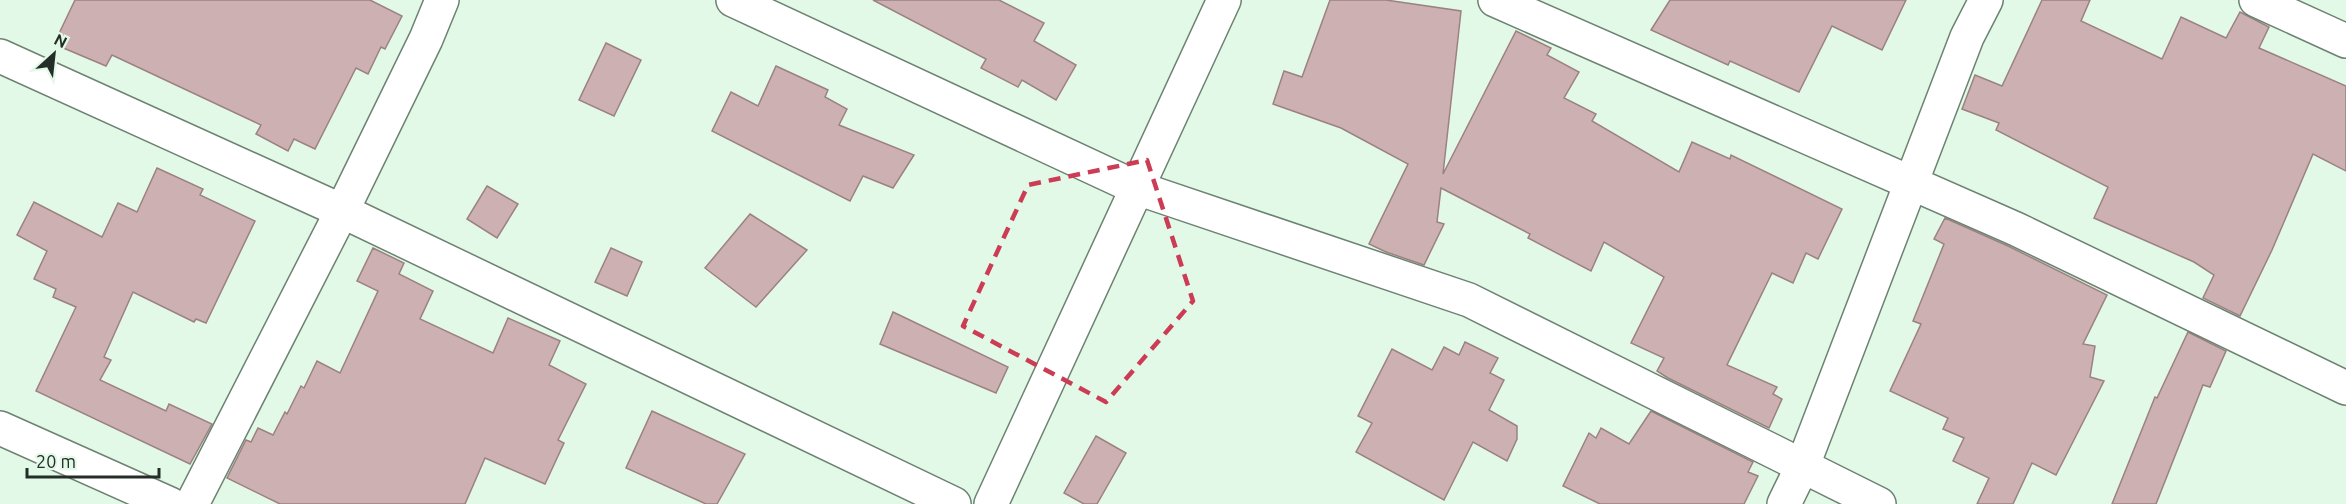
<svg xmlns="http://www.w3.org/2000/svg" width="2346" height="504" font-family="Ubuntu,sans-serif">
  <rect width="100%" height="100%" fill="#e2f9e7"/>
  <g fill="#cdb1b2" stroke="#9c8182" stroke-width="1.5">
    <path d="M 75,0 L 370,0 L 402,16 L 385,49 L 381,47 L 368,74 L 356,68 L 315,149 L 294,139 L 288,151 L 256,134 L 261,125 L 112,55 L 106,66 L 54,44 Z"/>
    <path d="M 873,0 L 999,0 L 1044,23 L 1034,41 L 1076,65 L 1056,100 L 1022,80 L 1018,87 L 981,68 L 986,59 Z"/>
    <path d="M 1330,0 L 1386,0 L 1461,11 L 1443,174 L 1516,31 L 1551,48 L 1547,55 L 1579,72 L 1564,98 L 1596,114 L 1592,121 L 1679,172 L 1692,142 L 1730,159 L 1731,155 L 1842,209 L 1818,259 L 1806,253 L 1793,283 L 1772,273 L 1727,365 L 1777,387 L 1773,394 L 1782,399 L 1769,428 L 1668,378 L 1657,371 L 1664,358 L 1631,343 L 1664,277 L 1604,242 L 1591,271 L 1528,238 L 1530,234 L 1441,188 L 1437,222 L 1444,224 L 1424,265 L 1386,252 L 1369,244 L 1408,164 L 1341,128 L 1273,104 L 1284,71 L 1302,77 Z"/>
    <path d="M 1670,0 L 1906,0 L 1882,50 L 1832,26 L 1799,92 L 1730,61 L 1728,65 L 1651,30 Z"/>
    <path d="M 2042,0 L 2090,0 L 2081,21 L 2162,59 L 2181,17 L 2226,38 L 2240,12 L 2269,27 L 2259,48 L 2346,86 L 2346,171 L 2313,154 L 2272,250 L 2240,316 L 2203,298 L 2214,275 L 2194,262 L 2094,218 L 2108,187 L 1996,130 L 1999,123 L 1962,109 L 1975,75 L 2002,86 Z"/>
    <path d="M 606,43 L 641,60 L 614,116 L 579,100 Z"/>
    <path d="M 776,66 L 828,90 L 825,97 L 847,109 L 839,125 L 914,155 L 893,188 L 863,176 L 850,201 L 712,131 L 731,92 L 758,106 Z"/>
    <path d="M 157,168 L 203,189 L 200,195 L 255,221 L 206,323 L 196,319 L 194,322 L 133,292 L 104,357 L 111,360 L 100,380 L 166,411 L 169,404 L 212,424 L 190,464 L 36,391 L 76,307 L 53,297 L 56,289 L 34,279 L 47,251 L 17,235 L 34,202 L 102,237 L 118,203 L 137,212 Z"/>
    <path d="M 487,186 L 518,204 L 497,238 L 467,219 Z"/>
    <path d="M 750,214 L 807,250 L 756,307 L 705,268 Z"/>
    <path d="M 1945,218 L 2008,246 L 2107,295 L 2083,344 L 2095,346 L 2090,377 L 2104,381 L 2056,475 L 2032,463 L 2013,504 L 1977,504 L 1989,478 L 1953,461 L 1964,438 L 1943,429 L 1948,418 L 1890,391 L 1921,324 L 1913,321 L 1944,244 L 1934,239 Z"/>
    <path d="M 373,248 L 404,263 L 399,274 L 433,291 L 420,319 L 493,353 L 508,318 L 560,341 L 549,365 L 586,384 L 558,440 L 564,443 L 545,484 L 485,458 L 465,504 L 280,504 L 227,478 L 246,440 L 251,442 L 258,428 L 273,435 L 285,412 L 287,414 L 301,386 L 304,388 L 317,361 L 340,373 L 378,291 L 357,281 Z"/>
    <path d="M 611,248 L 642,262 L 627,296 L 595,282 Z"/>
    <path d="M 893,312 L 1008,367 L 996,393 L 880,344 Z"/>
    <path d="M 2188,332 L 2226,351 L 2210,387 L 2203,385 L 2156,504 L 2112,504 L 2155,397 L 2157,398 Z"/>
    <path d="M 1465,342 L 1498,358 L 1490,373 L 1504,380 L 1489,410 L 1517,426 L 1517,439 L 1507,461 L 1473,442 L 1444,500 L 1356,452 L 1372,423 L 1358,416 L 1392,349 L 1432,370 L 1444,347 L 1459,355 Z"/>
    <path d="M 652,411 L 745,454 L 717,504 L 706,504 L 626,468 Z"/>
    <path d="M 1651,411 L 1753,462 L 1748,472 L 1758,476 L 1744,504 L 1600,504 L 1563,486 L 1589,433 L 1596,438 L 1601,428 L 1629,444 Z"/>
    <path d="M 1096,436 L 1126,453 L 1097,504 L 1084,504 L 1064,493 Z"/>
  </g>
  <g fill="none" stroke-linecap="round" stroke-linejoin="round">
    <g stroke="#6d8272" stroke-width="36">
      <g id="minor">
        <path d="M 733,0 L 1137,188 L 1469,300 L 1879,504"/>
        <path d="M 1495,0 L 2016,229 L 2346,388"/>
        <path d="M 2256,0 L 2346,41"/>
        <path d="M 0,56 L 342,211 L 954,504"/>
        <path d="M 0,428 L 170,504"/>
        <path d="M 192,504 L 342,211 L 426,39 L 442,0"/>
        <path d="M 991,504 L 1224,0"/>
        <path d="M 1784,504 L 1803,465 L 1967,37 L 1986,0"/>
      </g>
    </g>
    <use href="#minor" stroke="#fff" stroke-width="33"/>
  </g>
  <path fill="none" stroke="#cc3c55" stroke-width="4.5" stroke-dasharray="12 8" stroke-linejoin="round" d="M 1147,160 L 1193,301 L 1106,402 L 963,326 L 1028,185 Z"/>
  <g transform="translate(54 54) rotate(27)" stroke="#e2f9e7" stroke-width="4.5" paint-order="stroke">
  <path d="M0-4.5L10 22L0 15L-10 22Z" fill="#242d27"/>
  <text y="-9" font-size="16" font-weight="bold" text-anchor="middle" fill="#242d27">N</text>
  </g>
  <path d="M27 468v9h132v-9" fill="none" stroke="#242d27" stroke-width="3"/>
  <text x="36" y="468" font-size="18" fill="#242d27" stroke="#e2f9e7" stroke-width="4.5" paint-order="stroke">20 m</text>
</svg>
